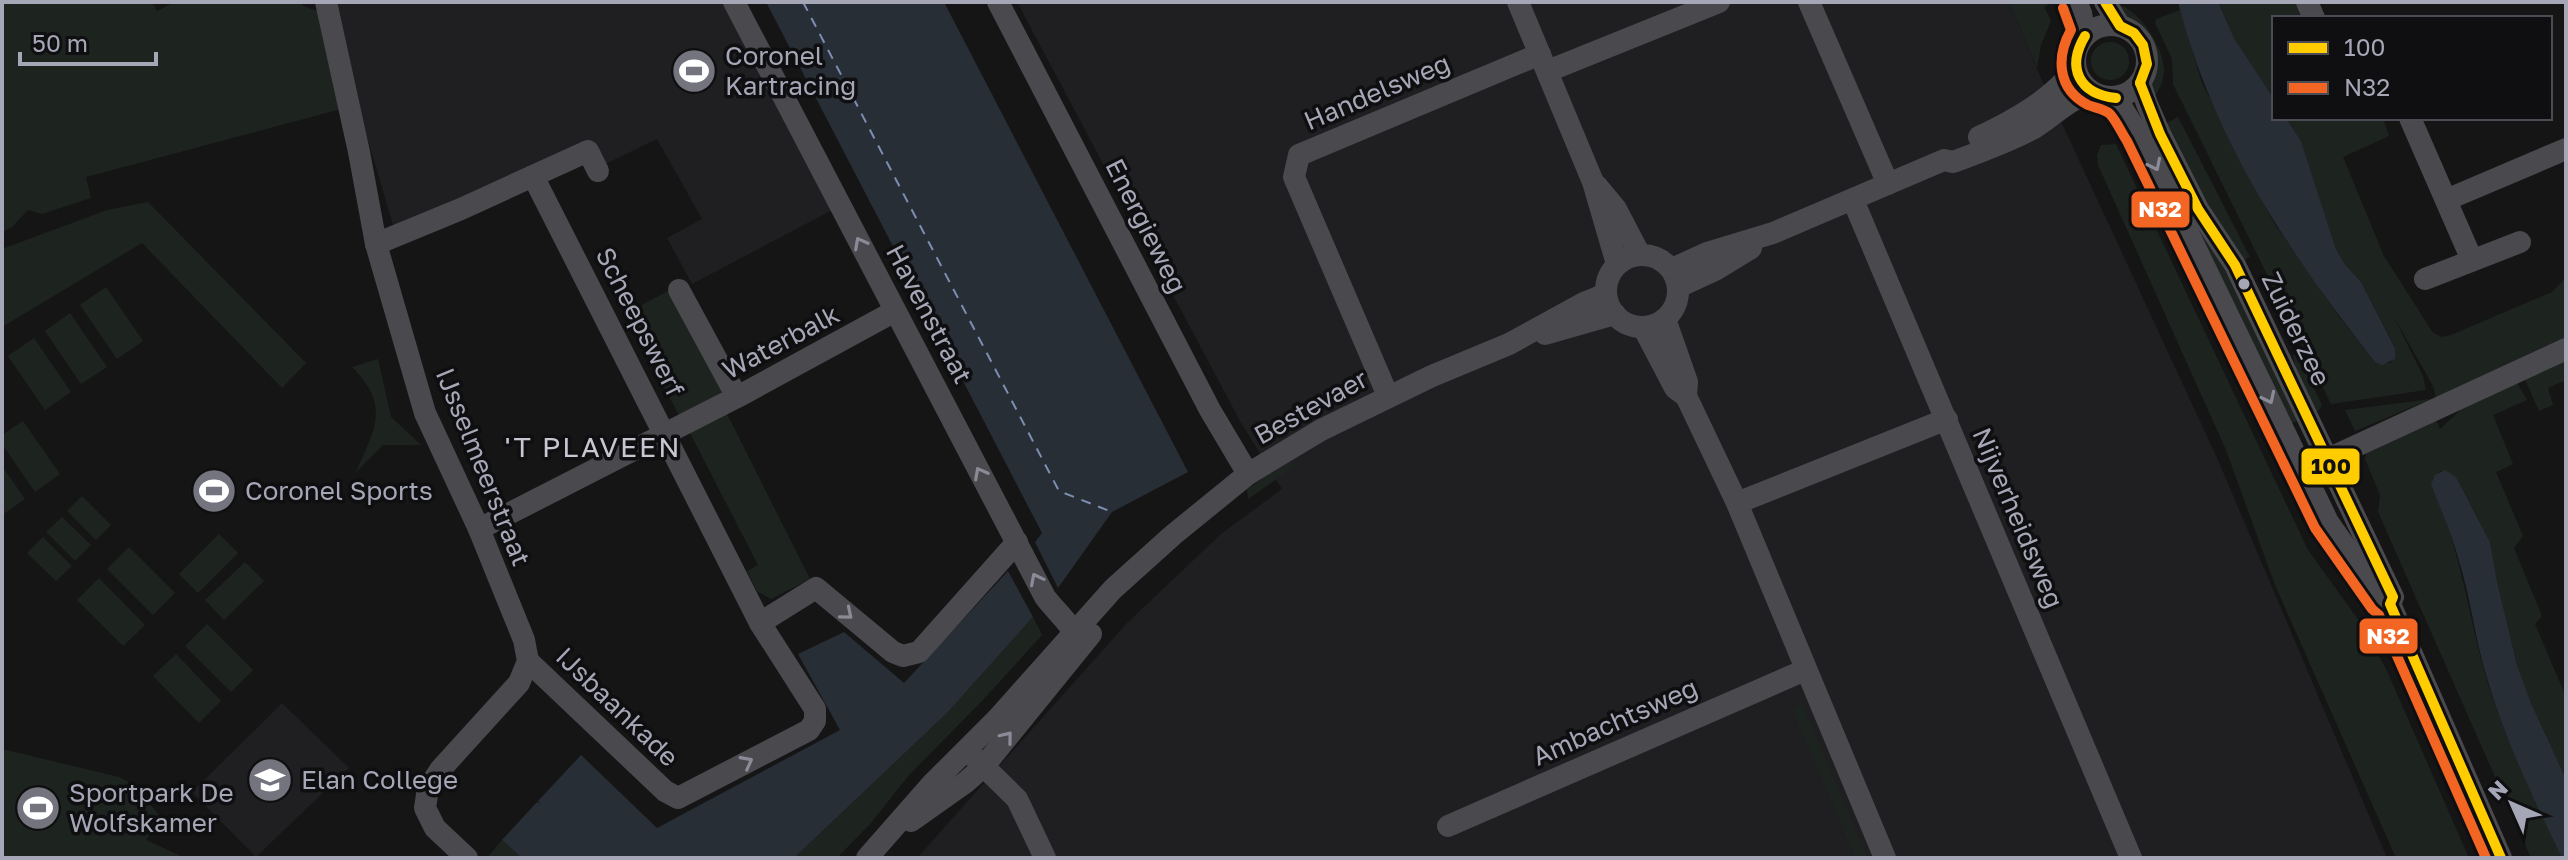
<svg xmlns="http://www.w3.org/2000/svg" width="2568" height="860" font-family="'Golos Text',sans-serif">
  <rect width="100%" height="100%" fill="#151515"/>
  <g fill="#1f1f21">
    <path d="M 327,2 L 734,2 L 840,206 L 692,284 L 667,238 L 702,219 L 657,139 L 599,167 L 587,144 L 394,228 Z"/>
    <path d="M 1017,2 L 2009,2 L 2040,76 L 2218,460 L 2387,858 L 917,858 L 1127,623 L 1221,534 L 1282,489 L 1240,421 Z"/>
    <path d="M 282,703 L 349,768 L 256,857 L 192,792 Z"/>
  </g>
  <g fill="#1d241f">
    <path d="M 2,2 L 152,2 L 157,11 L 174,2 L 302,2 L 303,6 L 318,11 L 341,109 L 86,177 L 91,198 L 42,214 L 28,210 L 12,227 L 2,232 Z"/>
    <path d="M 2009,2 L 2049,4 L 2044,7 L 2051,21 L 2041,45 L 2037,68 Z"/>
    <path d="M 2218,2 L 2301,2 L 2307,18 L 2274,18 L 2274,99 L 2234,38 Z"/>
    <path d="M 2120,5 C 2141,13 2163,46 2164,70 C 2164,81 2159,90 2153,99 C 2152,93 2150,85 2151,79 C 2153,64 2156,54 2149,40 C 2141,24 2126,23 2120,5 Z"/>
    <path d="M 2180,10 L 2202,83 L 2274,223 L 2340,318 L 2375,362 L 2390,363 L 2395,358 L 2395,347 L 2361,282 L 2344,263 L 2336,249 L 2301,141 L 2286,118 L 2383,118 L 2389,136 L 2343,157 L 2384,256 L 2433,333 L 2442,337 L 2451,335 L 2552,292 L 2566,277 L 2566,339 L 2436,398 L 2433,386 L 2394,317 L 2423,376 L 2426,390 L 2331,404 L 2173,84 L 2172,59 L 2155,23 L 2156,19 Z"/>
    <path d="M 2071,20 L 2074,33 L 2058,79 C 2048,59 2056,35 2071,20 Z"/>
    <circle cx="2110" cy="61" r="19"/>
    <path d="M 2178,117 L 2250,257 L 2239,263 L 2163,125 Z"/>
    <path d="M 2152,128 L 2303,418 L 2286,426 Z"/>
    <path d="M 2116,144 L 2308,550 L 2362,625 L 2387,671 L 2469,858 L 2396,858 L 2275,585 L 2226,450 L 2098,165 L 2097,155 L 2101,145 Z"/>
    <path d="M 148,202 L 306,363 L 282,388 L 142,243 L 2,327 L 2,249 L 107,210 Z"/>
    <path d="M 2198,267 L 2274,433 L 2268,434 L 2189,272 Z"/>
    <path d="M 106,287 L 143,341 L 117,359 L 80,305 Z"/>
    <path d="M 668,291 L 723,393 L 680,417 L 625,314 Z"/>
    <path d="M 70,313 L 107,367 L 81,384 L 45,331 Z"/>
    <path d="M 34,338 L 71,392 L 45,410 L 8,356 Z"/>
    <path d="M 2297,353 L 2322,405 L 2319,410 L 2313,413 L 2299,383 L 2293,355 Z"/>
    <path d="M 2566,357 L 2566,380 L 2548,388 L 2553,405 L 2539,411 L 2523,375 Z"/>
    <path d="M 378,359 L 391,417 L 421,445 L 383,445 L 356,472 C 375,429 391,406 352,367 Z"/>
    <path d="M 2515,379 L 2527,400 L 2493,415 L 2513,464 L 2496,472 L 2523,536 L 2514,548 L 2542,616 L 2535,624 L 2566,697 L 2566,779 L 2531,703 L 2517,665 L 2497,581 L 2490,542 L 2456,477 L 2441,471 L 2438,473 L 2432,488 C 2462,552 2467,611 2486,677 C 2505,740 2535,798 2562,858 L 2531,858 L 2378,512 L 2380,495 L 2365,459 L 2367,451 L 2435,418 L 2440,429 L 2469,402 Z"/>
    <path d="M 2431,399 L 2355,431 L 2345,410 Z"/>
    <path d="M 726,412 L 810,579 L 771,599 L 757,591 L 747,571 L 758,565 L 689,431 Z"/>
    <path d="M 23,421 L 60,474 L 35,492 L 2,444 L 2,435 Z"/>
    <path d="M 1289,461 L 1297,465 L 1248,499 L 1247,489 Z"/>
    <path d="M 2,466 L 25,499 L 2,515 Z"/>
    <path d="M 82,496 L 111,525 L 96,540 L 67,511 Z"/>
    <path d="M 62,517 L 91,545 L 75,561 L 46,532 Z"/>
    <path d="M 219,534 L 238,553 L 198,593 L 179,574 Z"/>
    <path d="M 43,537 L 72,566 L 56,581 L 27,553 Z"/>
    <path d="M 129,547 L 175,593 L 153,615 L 107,569 Z"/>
    <path d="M 245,562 L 264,581 L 224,620 L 205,600 Z"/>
    <path d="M 99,578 L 145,625 L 123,646 L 77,600 Z"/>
    <path d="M 1033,617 L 1042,635 L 983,700 L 909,775 L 871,823 L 837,858 L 794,858 L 947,713 Z"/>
    <path d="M 207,624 L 253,670 L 231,692 L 185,646 Z"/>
    <path d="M 176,654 L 221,701 L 199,723 L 153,676 Z"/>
    <path d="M 1802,704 L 1867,858 L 1856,858 L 1792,708 Z"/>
    <path d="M 2,749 L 119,777 L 135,785 L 161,818 L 146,840 L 185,858 L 2,858 Z"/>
    <path d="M 502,840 L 522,858 L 487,858 Z"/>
  </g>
  <g fill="#282e36">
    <path d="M 766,2 L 944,2 L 1188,472 L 1112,512 L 1058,588 L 1035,542 L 1042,533 Z"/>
    <path d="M 2178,2 L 2218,2 L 2234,38 L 2274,99 L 2274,118 L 2286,118 L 2301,141 L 2336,249 L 2344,263 L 2361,282 L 2395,348 L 2395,359 L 2382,365 L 2375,362 C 2289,254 2212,137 2178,2 Z"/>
    <path d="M 2445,470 L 2456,477 L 2490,542 L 2497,581 L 2517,665 L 2531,703 L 2566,779 L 2566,858 L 2562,858 C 2534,799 2505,741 2487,678 C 2476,643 2472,607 2462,571 C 2454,541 2443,514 2431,485 L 2435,475 Z"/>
    <path d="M 1008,571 L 1033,617 L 947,713 L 794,858 L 522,858 L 502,840 L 537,802 L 540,804 L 538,801 L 581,755 L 657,828 L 840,730 L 798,654 L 844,632 L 904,683 Z"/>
  </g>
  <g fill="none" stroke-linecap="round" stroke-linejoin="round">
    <path stroke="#7c8eb1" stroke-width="2" stroke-dasharray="10 8" stroke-linecap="butt" d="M 803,2 L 1059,491 L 1112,512"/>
    <g stroke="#49494e" stroke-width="22">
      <path d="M 326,2 L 359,152 L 376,244 L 425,413 L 479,529 L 524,640 L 528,661 L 519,683 L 440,770 L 428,788 L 425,808 L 435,828 L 467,858"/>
      <path d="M 734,2 L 1045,597 C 1057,613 1073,625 1079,644"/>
      <path d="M 998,2 L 1210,410 L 1248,474"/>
      <path d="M 1518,2 L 1593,182 L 1617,264"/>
      <path d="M 1809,2 L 1888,184"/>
      <path d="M 2076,2 L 2081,13 L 2085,36"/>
      <path d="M 2105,2 L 2120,26"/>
      <path d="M 2307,2 L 2314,18"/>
      <circle cx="2111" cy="61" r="36"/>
      <path d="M 1548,71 L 1719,2"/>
      <path d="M 2140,83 L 2147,104 L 2160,134 L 2198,209 L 2235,265 L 2393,597 L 2390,604 L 2501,858"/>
      <path d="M 2116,98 L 2149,152 L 2328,522 L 2380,596"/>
      <path d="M 2410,118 L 2472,260"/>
      <path d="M 1979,137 C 2013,121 2051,100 2075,69"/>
      <path d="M 533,176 L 588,151 L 598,171"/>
      <path d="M 1597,186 L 1616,209 L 1640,255"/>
      <path d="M 1853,200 L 2131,858"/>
      <path d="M 2446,200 L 2566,149"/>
      <path d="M 376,244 L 461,209 L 533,176 L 760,623 L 815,709 L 815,721 L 809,730 L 678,798 L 665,791 L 528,661"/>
      <circle cx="1642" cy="291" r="36"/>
      <path d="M 1672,269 L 1707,253 L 1773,233 L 1944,160 L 1953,162 C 1980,152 2008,142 2034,128 C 2054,116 2070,97 2093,93"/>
      <path d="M 2425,279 L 2520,242"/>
      <path d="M 1678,287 L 1715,270 L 1751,248"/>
      <path d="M 679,290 L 737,397"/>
      <path d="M 1665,319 L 1687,382 L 1686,396 L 1737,503 L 1885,858"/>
      <path d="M 1643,327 L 1675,388 L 1686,396"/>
      <path d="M 1545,334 L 1615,314"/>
      <path d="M 1388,396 L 1294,177 L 1299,155 L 1540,54"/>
      <path d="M 2317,464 L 2566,349"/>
      <path d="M 1737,503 L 1947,419"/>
      <path d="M 479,529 L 741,395 L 895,311"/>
      <path d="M 760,623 L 816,588 L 893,652 L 903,656 L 919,652 L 1017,542"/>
      <path d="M 973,756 L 1017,799 L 1045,858"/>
      <path d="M 911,821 L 966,782 L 984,766 L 1091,634"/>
      <path d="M 1448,826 L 1805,670"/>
      <path d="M 867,858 L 932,784 L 998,718 L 1113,589 L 1173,535 L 1248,474 L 1321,430 L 1432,376 L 1509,344 L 1584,303 L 1606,294"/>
    </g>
    <g stroke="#0f0f11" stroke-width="16">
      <g id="bus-1">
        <path d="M 2105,2 L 2120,26 L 2134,33 L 2143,45 L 2147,64 L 2140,83"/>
        <path d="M 2085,36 C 2066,68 2079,94 2116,98"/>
        <path d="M 2140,83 L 2160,134 L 2198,209 L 2235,265 L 2393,597 L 2390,604 L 2501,858"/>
      </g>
    </g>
    <g stroke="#0f0f11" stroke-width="16">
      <path id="bus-2" d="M 2063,8 L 2071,30 C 2056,57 2057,89 2088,105 C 2095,108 2105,109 2110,114 C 2117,122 2121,132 2127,141 L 2315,528 L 2372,609 L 2379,615 L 2486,858"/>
    </g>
    <use href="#bus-1" stroke="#fc0" stroke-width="10"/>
    <use href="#bus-2" stroke="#f26522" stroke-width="10"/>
  </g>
  <defs><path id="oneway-chevron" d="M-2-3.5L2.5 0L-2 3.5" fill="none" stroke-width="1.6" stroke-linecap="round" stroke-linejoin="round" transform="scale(2)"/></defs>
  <g stroke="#8a8b97">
    <use href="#oneway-chevron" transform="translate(2155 165) rotate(64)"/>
    <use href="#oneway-chevron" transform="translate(860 243) rotate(-118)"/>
    <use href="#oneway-chevron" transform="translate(2269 398) rotate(64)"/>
    <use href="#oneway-chevron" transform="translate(980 473) rotate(-118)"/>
    <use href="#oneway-chevron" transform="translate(1036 579) rotate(-117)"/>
    <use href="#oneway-chevron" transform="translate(847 614) rotate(40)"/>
    <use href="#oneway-chevron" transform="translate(1007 737) rotate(-51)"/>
    <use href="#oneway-chevron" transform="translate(747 762) rotate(-28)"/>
  </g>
  <defs>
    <g id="stadium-disc" transform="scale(2.3)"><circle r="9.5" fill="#73747e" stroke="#0f0f11"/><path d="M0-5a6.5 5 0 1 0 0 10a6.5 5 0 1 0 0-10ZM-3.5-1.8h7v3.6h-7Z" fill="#fff"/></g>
    <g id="school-disc" transform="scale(2.3)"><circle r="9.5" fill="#73747e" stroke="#0f0f11"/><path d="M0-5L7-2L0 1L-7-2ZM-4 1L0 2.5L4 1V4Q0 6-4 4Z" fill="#fff"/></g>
  </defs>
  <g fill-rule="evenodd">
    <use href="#stadium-disc" x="694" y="71"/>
    <use href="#stadium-disc" x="214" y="491"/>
    <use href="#school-disc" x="270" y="780"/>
    <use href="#stadium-disc" x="38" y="808"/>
  </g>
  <circle fill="#a6a7b6" stroke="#0f0f11" stroke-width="3" cx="2244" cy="284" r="7"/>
  <g text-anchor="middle" stroke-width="7" stroke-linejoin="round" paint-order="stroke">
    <g font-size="26" fill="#a6a7b6" stroke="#0f0f11" text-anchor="start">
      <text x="725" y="65">Coronel<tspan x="725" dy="30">Kartracing</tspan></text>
      <text x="245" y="500">Coronel Sports</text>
      <text x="301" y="789">Elan College</text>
      <text x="69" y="802">Sportpark De<tspan x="69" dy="30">Wolfskamer</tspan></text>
    </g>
    <g font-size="26" fill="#a6a7b6" stroke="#0f0f11">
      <text transform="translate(1377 92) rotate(-23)" y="9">Handelsweg</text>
      <text transform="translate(1146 226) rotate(63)" y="9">Energieweg</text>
      <text transform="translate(929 314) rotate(62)" y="9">Havenstraat</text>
      <text transform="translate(640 322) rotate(63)" y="9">Scheepswerf</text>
      <text transform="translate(2296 329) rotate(64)" y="9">Zuiderzee</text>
      <text transform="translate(781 342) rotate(-28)" y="9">Waterbalk</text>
      <text transform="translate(1311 407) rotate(-29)" y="9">Bestevaer</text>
      <text transform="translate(483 467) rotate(68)" y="9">IJsselmeerstraat</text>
      <text transform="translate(2018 518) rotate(67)" y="9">Nijverheidsweg</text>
      <text transform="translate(617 707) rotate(44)" y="9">IJsbaankade</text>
      <text transform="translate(1615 722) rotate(-24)" y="9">Ambachtsweg</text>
    </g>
    <g font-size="28" letter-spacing="2" fill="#c7c7d2" stroke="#0f0f11">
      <text x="593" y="457">'T PLAVEEN</text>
    </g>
  </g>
  <g stroke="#0f0f11" stroke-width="3">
    <rect x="2130" y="190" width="61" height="39" rx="8" fill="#f26522"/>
    <rect x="2300" y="447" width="61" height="39" rx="8" fill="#fc0"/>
    <rect x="2358" y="617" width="61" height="38" rx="8" fill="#f26522"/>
  </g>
  <g font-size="22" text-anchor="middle" font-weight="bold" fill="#fff">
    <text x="2160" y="217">N32</text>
    <text x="2388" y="644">N32</text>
  </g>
  <g font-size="22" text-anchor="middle" font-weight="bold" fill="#111">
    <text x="2331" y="474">100</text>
  </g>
  <rect width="2568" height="860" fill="none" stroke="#a6a7b6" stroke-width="8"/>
  <rect x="2272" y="16" width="280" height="104" fill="#0f0f11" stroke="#4b4c53" stroke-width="2"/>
  <rect x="2288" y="42" width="40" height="12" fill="#ffcc00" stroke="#4b4c53" stroke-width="2"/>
  <text x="2344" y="56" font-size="24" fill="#a6a7b6">100</text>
  <rect x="2288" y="82" width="40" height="12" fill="#f26522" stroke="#4b4c53" stroke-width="2"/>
  <text x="2344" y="96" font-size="24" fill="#a6a7b6">N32</text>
  <g transform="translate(2512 804) rotate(315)" stroke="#0f0f11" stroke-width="6" paint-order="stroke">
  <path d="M0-6L14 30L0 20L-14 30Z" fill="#a6a7b6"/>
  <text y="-12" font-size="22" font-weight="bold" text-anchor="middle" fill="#a6a7b6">N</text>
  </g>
  <path d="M20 52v12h136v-12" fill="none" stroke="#a6a7b6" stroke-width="4"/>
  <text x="32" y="52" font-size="24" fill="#a6a7b6" stroke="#0f0f11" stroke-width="6" paint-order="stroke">50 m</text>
</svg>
